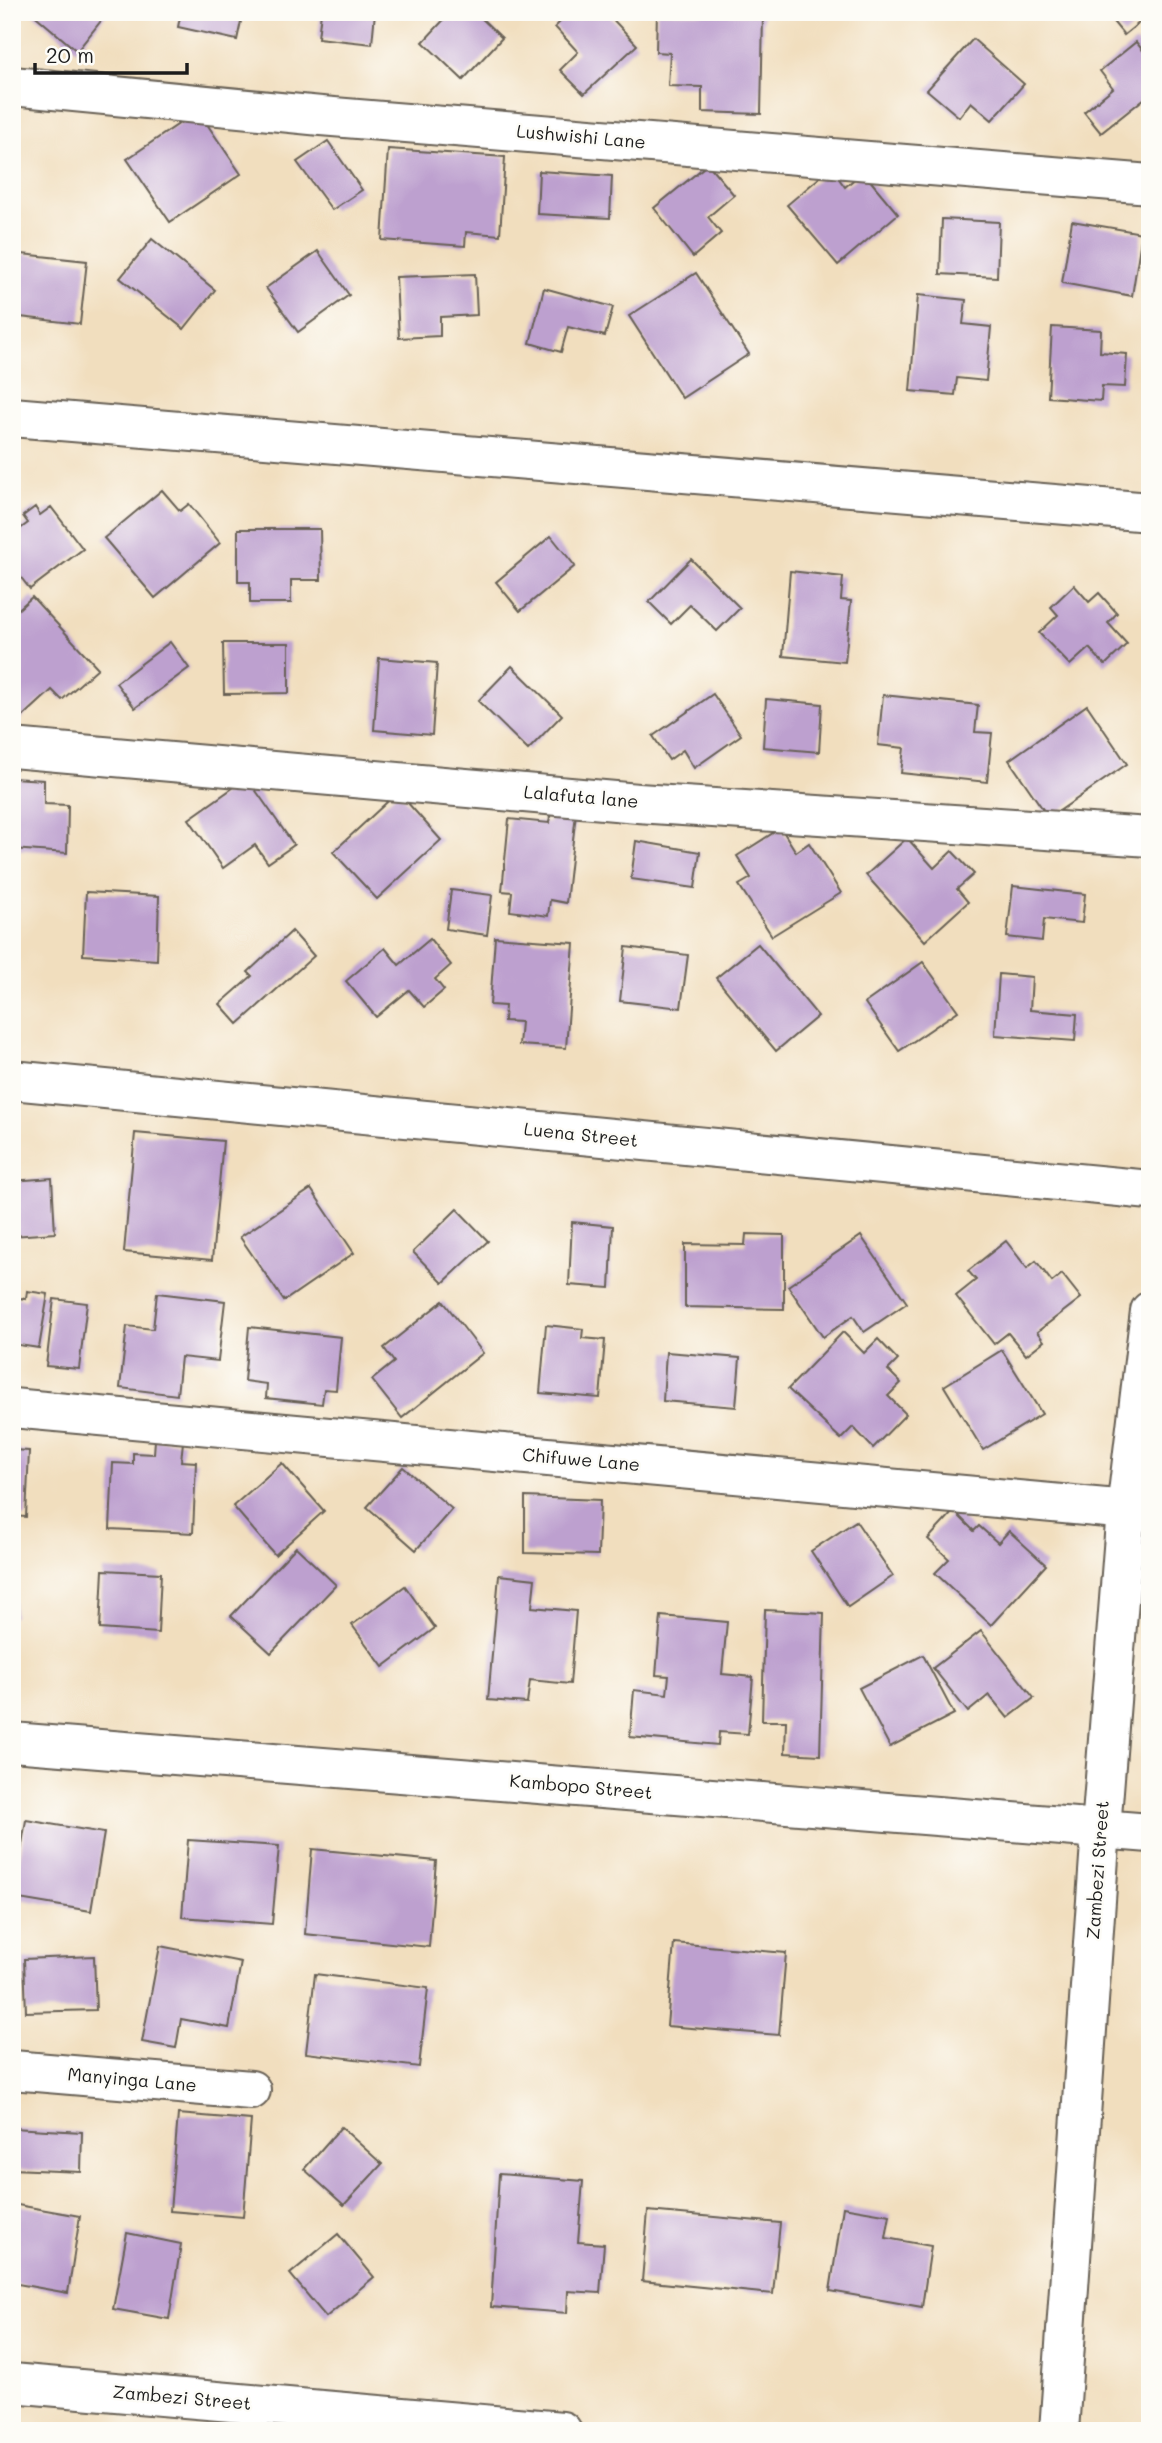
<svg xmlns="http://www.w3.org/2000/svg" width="1162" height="2443" font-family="Mali,sans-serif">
  <rect width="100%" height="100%" fill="#fdfcf7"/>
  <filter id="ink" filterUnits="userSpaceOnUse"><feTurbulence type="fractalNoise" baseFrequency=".0143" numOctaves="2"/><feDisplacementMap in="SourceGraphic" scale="14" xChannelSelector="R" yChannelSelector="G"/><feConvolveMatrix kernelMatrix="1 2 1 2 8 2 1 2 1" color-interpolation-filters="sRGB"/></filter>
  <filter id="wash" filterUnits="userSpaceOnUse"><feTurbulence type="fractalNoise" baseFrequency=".00686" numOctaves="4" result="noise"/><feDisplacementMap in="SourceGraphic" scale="28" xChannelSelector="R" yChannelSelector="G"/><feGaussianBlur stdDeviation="1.57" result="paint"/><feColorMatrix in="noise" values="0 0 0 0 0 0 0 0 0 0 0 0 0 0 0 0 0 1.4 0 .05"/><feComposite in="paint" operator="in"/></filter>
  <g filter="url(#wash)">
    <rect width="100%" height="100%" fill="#f1debe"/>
    <g id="blocks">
      <g fill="#bda0cf">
        <path d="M 31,12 L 108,12 L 77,51 Z"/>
        <path d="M 181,12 L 243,12 L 237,40 L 178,27 Z"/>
        <path d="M 321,12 L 375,12 L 372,44 L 318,38 Z"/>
        <path d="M 451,12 L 475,12 L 502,38 L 463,80 L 423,42 Z"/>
        <path d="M 570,12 L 606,12 L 637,45 L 584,94 L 560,70 L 578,52 L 555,27 Z"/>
        <path d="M 657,12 L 763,15 L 761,114 L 702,112 L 702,87 L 668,86 L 670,53 L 656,52 Z"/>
        <path d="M 1105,12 L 1150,12 L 1150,14 L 1124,35 Z"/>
        <path d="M 973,39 L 1024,84 L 992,120 L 971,102 L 959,117 L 927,90 Z"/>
        <path d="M 1136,42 L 1150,59 L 1150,94 L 1101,133 L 1084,112 L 1113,88 L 1100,71 Z"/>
        <path d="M 198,111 L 241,174 L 170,222 L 127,159 Z"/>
        <path d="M 328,141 L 362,190 L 332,210 L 297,162 Z"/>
        <path d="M 388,149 L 505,157 L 500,235 L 466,232 L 465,246 L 382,240 Z"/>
        <path d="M 708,164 L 734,195 L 708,217 L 721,233 L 693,257 L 654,208 Z"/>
        <path d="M 831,168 L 845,187 L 863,172 L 898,214 L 838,265 L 787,205 Z"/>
        <path d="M 539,171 L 612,176 L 610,218 L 537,214 Z"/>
        <path d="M 942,219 L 999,222 L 997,277 L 940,274 Z"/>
        <path d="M 1072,221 L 1142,233 L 1132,296 L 1062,283 Z"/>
        <path d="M 152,239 L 215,290 L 184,329 L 120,278 Z"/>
        <path d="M 318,251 L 349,295 L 298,332 L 266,288 Z"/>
        <path d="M 12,253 L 87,261 L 80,324 L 12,316 Z"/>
        <path d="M 696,273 L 749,354 L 682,398 L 629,316 Z"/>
        <path d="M 475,274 L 477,315 L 440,317 L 440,336 L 399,338 L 396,277 Z"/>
        <path d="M 544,288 L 613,307 L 605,336 L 568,327 L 561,352 L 530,343 Z"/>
        <path d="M 918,295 L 966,300 L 963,324 L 991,327 L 986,381 L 957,378 L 955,395 L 910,391 Z"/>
        <path d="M 1052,327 L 1101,330 L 1100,352 L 1127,354 L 1125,387 L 1102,386 L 1101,401 L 1048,397 Z"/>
        <path d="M 162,490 L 180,511 L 189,504 L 220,543 L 155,598 L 104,538 Z"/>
        <path d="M 35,507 L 40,515 L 51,507 L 83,549 L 30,589 L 12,566 L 12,535 L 28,523 L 23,516 Z"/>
        <path d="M 238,529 L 320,529 L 321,580 L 291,580 L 291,603 L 250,603 L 250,582 L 238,582 Z"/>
        <path d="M 551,536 L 575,566 L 520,611 L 496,582 Z"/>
        <path d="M 691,559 L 740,608 L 717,631 L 690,605 L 671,624 L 649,602 Z"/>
        <path d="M 790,571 L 843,577 L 841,600 L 851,601 L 845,662 L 783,656 Z"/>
        <path d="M 1074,585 L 1089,602 L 1099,593 L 1117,613 L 1108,623 L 1127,644 L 1105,665 L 1089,648 L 1070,665 L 1039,633 L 1058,615 L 1051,607 Z"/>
        <path d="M 32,597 L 98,668 L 62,700 L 52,690 L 15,724 L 12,721 L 12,615 Z"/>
        <path d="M 170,642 L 189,668 L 135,708 L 116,683 Z"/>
        <path d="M 223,643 L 289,643 L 289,693 L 224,694 Z"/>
        <path d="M 379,658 L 437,663 L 432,735 L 374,730 Z"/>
        <path d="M 512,666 L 562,715 L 528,750 L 478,701 Z"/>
        <path d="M 713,694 L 741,735 L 694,768 L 683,750 L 669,760 L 653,736 Z"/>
        <path d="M 883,695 L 978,705 L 975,732 L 992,733 L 987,782 L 901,773 L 904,748 L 878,745 Z"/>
        <path d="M 766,699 L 822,704 L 819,752 L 763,747 Z"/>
        <path d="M 1087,705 L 1127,764 L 1049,818 L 1009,760 Z"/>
        <path d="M 12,778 L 44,780 L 44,804 L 68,805 L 67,853 L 12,849 Z"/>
        <path d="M 247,778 L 294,845 L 268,863 L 255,845 L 223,868 L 189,819 Z"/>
        <path d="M 398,792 L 441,840 L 377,899 L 333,852 Z"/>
        <path d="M 551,810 L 576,813 L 566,903 L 550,900 L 548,916 L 510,911 L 512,892 L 502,891 L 509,819 L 549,823 Z"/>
        <path d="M 781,828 L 796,852 L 809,843 L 841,893 L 772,936 L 739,885 L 751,878 L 737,856 Z"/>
        <path d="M 907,838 L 934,868 L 952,851 L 974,874 L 957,889 L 968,902 L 925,941 L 866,875 Z"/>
        <path d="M 636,841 L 700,852 L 695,888 L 631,879 Z"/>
        <path d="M 1013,886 L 1085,894 L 1082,923 L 1044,919 L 1042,941 L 1007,937 Z"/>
        <path d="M 451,890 L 492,895 L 487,935 L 446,929 Z"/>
        <path d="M 86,892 L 159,896 L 157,960 L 83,955 Z"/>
        <path d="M 292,931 L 314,956 L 238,1024 L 220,1004 L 252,976 L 248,972 Z"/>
        <path d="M 495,937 L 574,943 L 566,1048 L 519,1045 L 521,1022 L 504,1021 L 505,1006 L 490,1005 Z"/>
        <path d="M 430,939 L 451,965 L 435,979 L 444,990 L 424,1007 L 409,990 L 376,1017 L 346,981 L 385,948 L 399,965 Z"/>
        <path d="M 758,944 L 818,1016 L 776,1051 L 716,978 Z"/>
        <path d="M 626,947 L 688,955 L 681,1008 L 620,1001 Z"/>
        <path d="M 923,962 L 958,1011 L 899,1051 L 865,1003 Z"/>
        <path d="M 999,974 L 1032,977 L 1030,1010 L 1077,1014 L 1075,1041 L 995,1035 Z"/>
        <path d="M 135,1133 L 223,1141 L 212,1260 L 124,1252 Z"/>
        <path d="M 52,1178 L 55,1233 L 12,1236 L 12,1181 Z"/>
        <path d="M 311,1189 L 354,1253 L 284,1301 L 240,1237 Z"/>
        <path d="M 457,1209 L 488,1241 L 443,1283 L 413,1252 Z"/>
        <path d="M 572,1222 L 613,1226 L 610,1288 L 569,1285 Z"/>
        <path d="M 746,1234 L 784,1235 L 784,1309 L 685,1307 L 685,1244 L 745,1245 Z"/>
        <path d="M 861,1236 L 907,1303 L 864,1332 L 853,1316 L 823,1337 L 788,1286 Z"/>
        <path d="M 1006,1241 L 1027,1268 L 1036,1261 L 1052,1282 L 1062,1274 L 1081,1298 L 1037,1332 L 1044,1341 L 1026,1355 L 1008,1333 L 994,1344 L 956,1296 L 976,1280 L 968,1271 Z"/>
        <path d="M 27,1291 L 48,1294 L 39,1348 L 12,1344 L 12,1297 L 26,1299 Z"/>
        <path d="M 157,1293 L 225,1301 L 218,1361 L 181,1357 L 177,1395 L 120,1388 L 127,1326 L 153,1329 Z"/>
        <path d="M 54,1299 L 87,1303 L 79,1369 L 46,1366 Z"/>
        <path d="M 443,1301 L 483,1353 L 402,1418 L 372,1380 L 394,1362 L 384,1348 Z"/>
        <path d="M 546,1325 L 583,1329 L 582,1338 L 605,1340 L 600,1398 L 540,1393 Z"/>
        <path d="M 249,1327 L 341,1337 L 336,1390 L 324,1389 L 322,1404 L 266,1398 L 267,1384 L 244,1381 Z"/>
        <path d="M 843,1332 L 864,1353 L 878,1339 L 898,1360 L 888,1370 L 901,1383 L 888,1396 L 906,1414 L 873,1448 L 853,1427 L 841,1439 L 788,1389 Z"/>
        <path d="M 1002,1350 L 1042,1414 L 983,1450 L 944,1386 Z"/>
        <path d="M 666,1352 L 740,1358 L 736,1407 L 663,1401 Z"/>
        <path d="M 155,1440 L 183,1442 L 181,1461 L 196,1462 L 193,1533 L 110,1529 L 113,1463 L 133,1464 L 133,1453 L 154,1454 Z"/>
        <path d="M 12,1450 L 29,1451 L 26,1517 L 12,1516 Z"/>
        <path d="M 282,1463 L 324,1511 L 275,1555 L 233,1506 Z"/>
        <path d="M 403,1467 L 452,1509 L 416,1550 L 367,1507 Z"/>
        <path d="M 525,1497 L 600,1500 L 598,1555 L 525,1553 Z"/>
        <path d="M 954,1511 L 974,1531 L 979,1526 L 998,1543 L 1009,1531 L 1046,1565 L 991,1625 L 935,1573 L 949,1559 L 928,1539 Z"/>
        <path d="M 856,1521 L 893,1576 L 848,1607 L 811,1551 Z"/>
        <path d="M 296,1547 L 336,1585 L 271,1653 L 231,1616 Z"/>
        <rect x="12" y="1564" width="3" height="53"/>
        <path d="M 103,1570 L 161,1573 L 158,1633 L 100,1629 Z"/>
        <path d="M 499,1575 L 535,1579 L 532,1607 L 576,1611 L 570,1684 L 530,1680 L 527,1703 L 488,1700 Z"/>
        <path d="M 405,1586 L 435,1628 L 383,1667 L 352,1625 Z"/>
        <path d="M 765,1610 L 824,1613 L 820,1755 L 785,1753 L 786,1721 L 762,1721 Z"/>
        <path d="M 661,1616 L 727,1622 L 722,1674 L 753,1677 L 748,1734 L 719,1732 L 718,1745 L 630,1737 L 634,1690 L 667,1694 L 669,1676 L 656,1675 Z"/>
        <path d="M 981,1631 L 1034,1698 L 1008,1718 L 989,1695 L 968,1712 L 933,1668 Z"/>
        <path d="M 923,1655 L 954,1714 L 890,1747 L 859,1688 Z"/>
        <path d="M 26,1820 L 104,1833 L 91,1911 L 13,1898 Z"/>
        <path d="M 188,1840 L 279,1846 L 272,1924 L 182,1917 Z"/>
        <path d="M 312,1849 L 436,1861 L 429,1947 L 305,1934 Z"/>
        <path d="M 674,1943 L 786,1953 L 779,2035 L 667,2026 Z"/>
        <path d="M 160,1946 L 241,1962 L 229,2028 L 181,2019 L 176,2048 L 142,2042 Z"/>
        <path d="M 94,1956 L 96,2010 L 26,2012 L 24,1959 Z"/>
        <path d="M 315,1974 L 428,1988 L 419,2067 L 306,2053 Z"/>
        <path d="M 178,2114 L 251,2120 L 243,2217 L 170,2211 Z"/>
        <path d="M 341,2127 L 382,2164 L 344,2205 L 304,2169 Z"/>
        <path d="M 12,2128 L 82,2132 L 81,2172 L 12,2169 Z"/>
        <path d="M 499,2174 L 583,2181 L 578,2242 L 604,2244 L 600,2293 L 568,2291 L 567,2313 L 491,2307 Z"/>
        <path d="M 12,2204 L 80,2216 L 68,2293 L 12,2283 Z"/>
        <path d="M 843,2207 L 890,2215 L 886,2238 L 931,2246 L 922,2307 L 830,2291 Z"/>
        <path d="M 648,2211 L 780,2223 L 773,2294 L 642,2281 Z"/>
        <path d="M 127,2233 L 181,2244 L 169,2319 L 113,2309 Z"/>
        <path d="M 338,2234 L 374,2277 L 326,2317 L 290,2274 Z"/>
      </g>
    </g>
  </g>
  <g filter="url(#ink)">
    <use href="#blocks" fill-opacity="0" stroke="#676055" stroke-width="2"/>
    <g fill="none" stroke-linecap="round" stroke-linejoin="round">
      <g stroke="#676055" stroke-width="42">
        <g id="minor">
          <path d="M 12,86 L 321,116 L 1150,184"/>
          <path d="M 12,417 L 1150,512"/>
          <path d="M 12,748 L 638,803 L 1150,837"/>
          <path d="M 12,1080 L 1150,1190"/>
          <path d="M 12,1408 L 1150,1512"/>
          <path d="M 12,1742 L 1150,1833"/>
          <path d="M 12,2070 L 251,2090"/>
          <path d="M 12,2383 L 562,2431"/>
          <path d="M 1059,2431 L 1101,1829 L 1126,1510 L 1150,1311"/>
        </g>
      </g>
      <use href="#minor" stroke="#fff" stroke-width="38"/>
    </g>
  </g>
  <g text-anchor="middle" stroke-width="5" stroke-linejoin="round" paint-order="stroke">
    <g font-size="18" fill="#1c1c1c" stroke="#fdfcf7">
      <text transform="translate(581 137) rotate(5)" y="6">Lushwishi Lane</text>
      <text transform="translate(581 797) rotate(5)" y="6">Lalafuta lane</text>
      <text transform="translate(581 1135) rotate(6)" y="6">Luena Street</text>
      <text transform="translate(581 1460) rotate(5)" y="6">Chifuwe Lane</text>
      <text transform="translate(581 1787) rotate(5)" y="6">Kambopo Street</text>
      <text transform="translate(1098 1870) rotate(-86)" y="6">Zambezi Street</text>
      <text transform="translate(132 2080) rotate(5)" y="6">Manyinga Lane</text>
      <text transform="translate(182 2398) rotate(5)" y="6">Zambezi Street</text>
    </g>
  </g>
  <rect width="1162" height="2443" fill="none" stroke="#fdfcf7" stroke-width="42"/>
  <path d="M35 63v10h152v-10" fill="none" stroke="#1c1c1c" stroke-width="3.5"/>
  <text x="46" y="63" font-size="21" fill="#1c1c1c" stroke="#fdfcf7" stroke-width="5" paint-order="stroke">20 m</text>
</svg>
